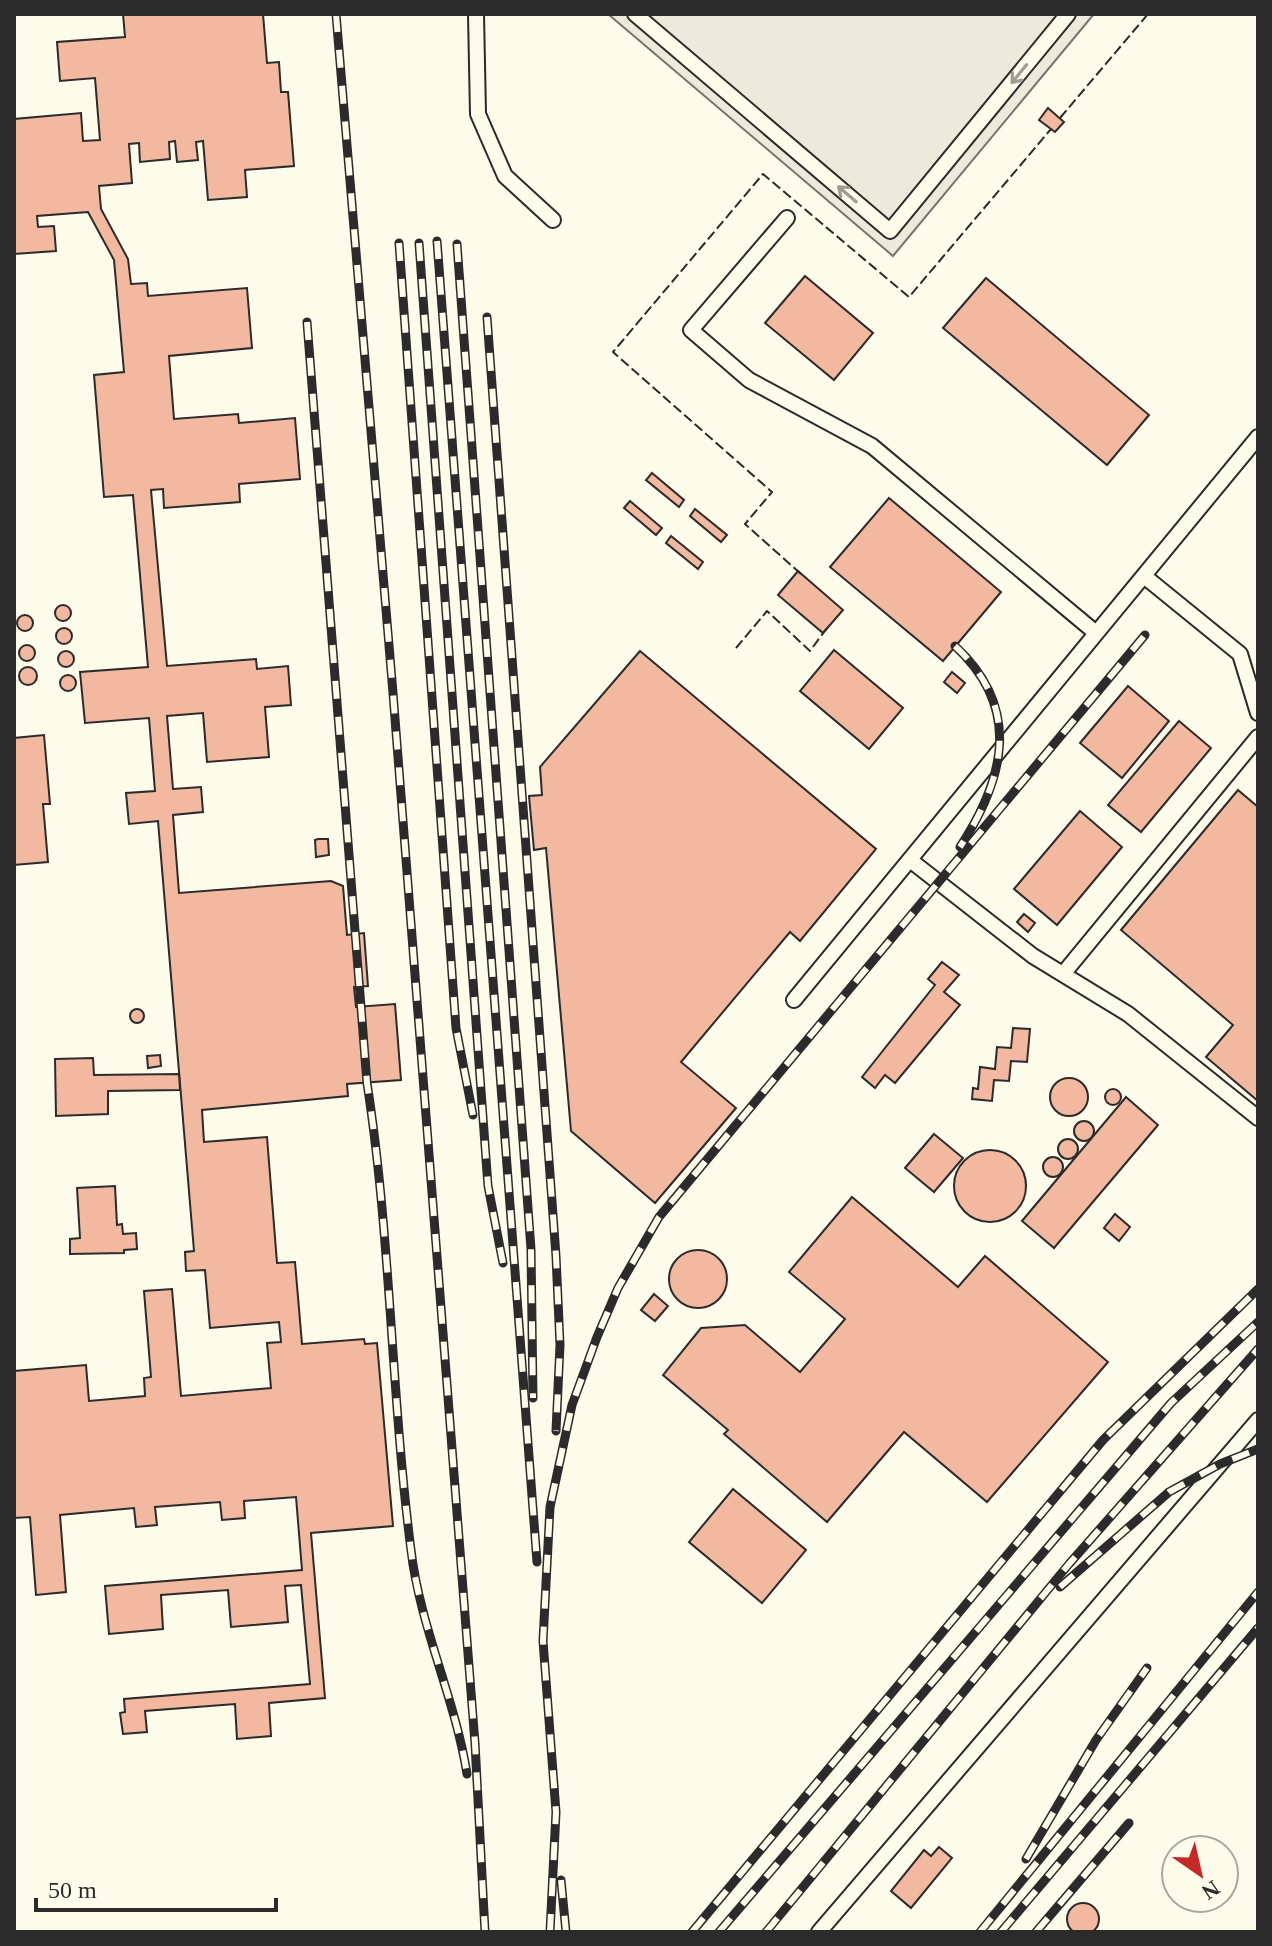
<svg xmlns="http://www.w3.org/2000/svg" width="1272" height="1946" font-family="'Times New Roman',serif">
  <rect width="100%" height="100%" fill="#fdfbea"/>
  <path fill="#eceadb" stroke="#74746e" stroke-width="2" d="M 608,14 L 1094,14 L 893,256 Z"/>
  <g fill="#f2b8a0" stroke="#2b2b2b" stroke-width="2">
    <path d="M 123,14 L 263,14 L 267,63 L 279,62 L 281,92 L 288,92 L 294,166 L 245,170 L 247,197 L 208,200 L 203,141 L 196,142 L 198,160 L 177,162 L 175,141 L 169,142 L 170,159 L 140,162 L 139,143 L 129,144 L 132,183 L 99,186 L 101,209 L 128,259 L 131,284 L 147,283 L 148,296 L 247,288 L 252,348 L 169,356 L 174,419 L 238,414 L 239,423 L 295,418 L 300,479 L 239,484 L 240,502 L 164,508 L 163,489 L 151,490 L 167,666 L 256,659 L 257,669 L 288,666 L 291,705 L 265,707 L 269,757 L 207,762 L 203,713 L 167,716 L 173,789 L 201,787 L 203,812 L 173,815 L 179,893 L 331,881 L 343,886 L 347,935 L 364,933 L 368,986 L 354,987 L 356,1007 L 395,1004 L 401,1080 L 347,1084 L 348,1096 L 202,1110 L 204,1142 L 267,1137 L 277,1263 L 295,1262 L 302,1344 L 364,1339 L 365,1344 L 377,1343 L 393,1526 L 311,1533 L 325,1698 L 269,1703 L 271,1736 L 237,1739 L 235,1704 L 145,1711 L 147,1732 L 123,1734 L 120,1713 L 125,1712 L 124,1699 L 310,1684 L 301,1585 L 285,1586 L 288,1622 L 231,1627 L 228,1590 L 161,1595 L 163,1629 L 109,1634 L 105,1586 L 302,1570 L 296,1497 L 244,1501 L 245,1518 L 222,1520 L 220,1502 L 155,1507 L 157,1525 L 136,1527 L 134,1508 L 60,1515 L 66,1592 L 36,1595 L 30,1517 L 14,1518 L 14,1371 L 86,1365 L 89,1401 L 145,1396 L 144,1378 L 151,1377 L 144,1291 L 172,1289 L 181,1396 L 271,1388 L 267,1343 L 281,1342 L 279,1322 L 210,1328 L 205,1270 L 186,1271 L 185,1252 L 194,1251 L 158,821 L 129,824 L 126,793 L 155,791 L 149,718 L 85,723 L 80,672 L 148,667 L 133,495 L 104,497 L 94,375 L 124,372 L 114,260 L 88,212 L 37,216 L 38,227 L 54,226 L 56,251 L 14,254 L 14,119 L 81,113 L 83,141 L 100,140 L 95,78 L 60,81 L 57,42 L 125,37 Z"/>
    <path d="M 1048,108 L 1064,122 L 1055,132 L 1039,120 Z"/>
    <path d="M 805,276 L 873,333 L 834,380 L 765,323 Z"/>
    <path d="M 986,278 L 1149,415 L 1107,465 L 943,328 Z"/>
    <path d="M 652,473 L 684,500 L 679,507 L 646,480 Z"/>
    <path d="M 889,498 L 1001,592 L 943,661 L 830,567 Z"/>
    <path d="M 630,501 L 662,528 L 656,535 L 624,508 Z"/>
    <path d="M 695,509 L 727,535 L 721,542 L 690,516 Z"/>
    <path d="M 671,536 L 703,562 L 698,569 L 666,543 Z"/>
    <path d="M 798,571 L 843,610 L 823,633 L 778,595 Z"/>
    <circle cx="63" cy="613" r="8"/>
    <circle cx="25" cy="623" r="8"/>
    <circle cx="64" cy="636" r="8"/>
    <circle cx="27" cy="653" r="8"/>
    <path d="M 834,650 L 903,708 L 869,749 L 800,691 Z"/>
    <path d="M 640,651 L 876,849 L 800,941 L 790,932 L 681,1062 L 736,1108 L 655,1203 L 571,1131 L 546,848 L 534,850 L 529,796 L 542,795 L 540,767 Z"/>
    <circle cx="66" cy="659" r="8"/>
    <circle cx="28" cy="676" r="9"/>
    <path d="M 952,672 L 965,683 L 957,693 L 944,682 Z"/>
    <circle cx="68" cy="683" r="8"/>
    <path d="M 1128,686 L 1169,721 L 1122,778 L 1080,743 Z"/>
    <path d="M 1179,721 L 1211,748 L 1141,832 L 1108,805 Z"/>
    <path d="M 44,735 L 50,804 L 43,804 L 48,862 L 14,865 L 14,738 Z"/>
    <path d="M 1238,790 L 1258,807 L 1258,1101 L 1206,1057 L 1233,1025 L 1121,930 Z"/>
    <path d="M 1080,811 L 1122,847 L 1057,925 L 1014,889 Z"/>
    <path d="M 318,839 L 328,839 L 329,855 L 316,857 L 315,840 Z"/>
    <path d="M 1024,914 L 1035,923 L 1028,932 L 1017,922 Z"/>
    <path d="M 942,962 L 959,975 L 944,992 L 960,1005 L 895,1083 L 885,1075 L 875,1088 L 862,1077 L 935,985 L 928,979 Z"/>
    <circle cx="137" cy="1016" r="7"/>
    <path d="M 1013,1028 L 1030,1029 L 1027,1062 L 1011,1061 L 1009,1081 L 994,1080 L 992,1101 L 972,1099 L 973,1088 L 978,1089 L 980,1067 L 995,1069 L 997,1047 L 1011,1048 Z"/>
    <path d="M 160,1055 L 161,1066 L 148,1068 L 147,1056 Z"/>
    <path d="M 93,1058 L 94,1075 L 179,1074 L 180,1090 L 108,1091 L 108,1114 L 56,1116 L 55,1059 Z"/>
    <circle cx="1069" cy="1097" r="19"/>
    <circle cx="1113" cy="1097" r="8"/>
    <path d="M 1126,1097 L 1158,1125 L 1054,1248 L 1022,1221 Z"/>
    <circle cx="1084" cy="1131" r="10"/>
    <path d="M 934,1134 L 963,1158 L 934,1192 L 905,1168 Z"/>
    <circle cx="1068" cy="1149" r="10"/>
    <circle cx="990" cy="1186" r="36"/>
    <circle cx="1053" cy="1167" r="10"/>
    <path d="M 115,1186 L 117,1225 L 122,1224 L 123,1234 L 136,1233 L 137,1249 L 124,1250 L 124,1253 L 70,1254 L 70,1239 L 80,1238 L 77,1188 Z"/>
    <path d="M 852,1197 L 958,1287 L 985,1256 L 1108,1362 L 987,1502 L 904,1432 L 827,1522 L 724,1434 L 728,1430 L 663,1375 L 701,1328 L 745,1325 L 800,1372 L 845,1319 L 789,1272 Z"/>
    <path d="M 1115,1214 L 1130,1227 L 1119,1241 L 1104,1228 Z"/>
    <circle cx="698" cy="1279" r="29"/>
    <path d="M 654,1294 L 668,1306 L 655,1321 L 641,1310 Z"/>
    <path d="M 733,1489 L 806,1550 L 762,1603 L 689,1542 Z"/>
    <path d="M 939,1847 L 952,1858 L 911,1908 L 891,1891 L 924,1850 L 931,1856 Z"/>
    <circle cx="1083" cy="1919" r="16"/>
  </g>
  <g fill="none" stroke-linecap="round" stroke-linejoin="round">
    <g stroke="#2b2b2b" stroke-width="18">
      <g id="lane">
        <path d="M 476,14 L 478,114 L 505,176 L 553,220"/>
        <path d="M 635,14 L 890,231 L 1068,14"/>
        <path d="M 787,218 L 691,330 L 749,380 L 872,446 L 1096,633"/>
        <path d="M 1144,576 L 1240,654 L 1258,713"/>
        <path d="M 910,860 L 1033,956 L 1128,1014 L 1258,1118"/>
        <path d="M 1063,974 L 1258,737"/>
        <path d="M 794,1000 L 1258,437"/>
        <path d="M 819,1932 L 1258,1420"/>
      </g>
    </g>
    <use href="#lane" stroke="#fdfbea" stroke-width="14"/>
    <g stroke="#2b2b2b" stroke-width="9">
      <g id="rail">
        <path d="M 336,14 L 393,693 L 475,1743 L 485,1932"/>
        <path d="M 437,241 L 537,1562"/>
        <path d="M 399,243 L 456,1028 L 473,1115"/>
        <path d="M 419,243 L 488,1186 L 503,1263"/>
        <path d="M 457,244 L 531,1249 L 533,1398"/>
        <path d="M 487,317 L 556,1256 L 560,1345 L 556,1431"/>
        <path d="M 307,322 L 367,1083 C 391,1237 391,1395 411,1550 C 420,1627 455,1698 467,1774"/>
        <path d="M 955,646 C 1022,708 1005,778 960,847"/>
        <path d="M 1060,1587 L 1169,1492 L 1220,1464 L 1258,1449"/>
        <path d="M 1026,1859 L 1096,1740 L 1147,1668"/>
        <path d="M 561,1880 L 566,1932"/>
        <path d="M 550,1932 L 556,1812 L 543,1641 L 550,1507 L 572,1405 L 597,1337 L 618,1288 L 659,1217 L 1145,635"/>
        <path d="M 692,1932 L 1103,1440 L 1258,1289"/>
        <path d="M 719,1932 L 1171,1403 L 1258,1322"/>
        <path d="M 766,1932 L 1069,1564 L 1258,1349"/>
        <path d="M 980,1932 L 1258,1592"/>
        <path d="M 1001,1932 L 1258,1628"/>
        <path d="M 1036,1932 L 1129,1823"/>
      </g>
    </g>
    <use href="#rail" stroke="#fdfbea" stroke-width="6" stroke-dasharray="18" stroke-linecap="butt"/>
    <g stroke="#2b2b2b" stroke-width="2" stroke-dasharray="10 4" stroke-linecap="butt">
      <path d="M 1060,118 L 1148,14"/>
      <path d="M 801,574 L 745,524 L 772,492 L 613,352 L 763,174 L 909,297 L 1051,129"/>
      <path d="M 736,648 L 767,611 L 810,651 L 827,628"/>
    </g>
  </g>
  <defs><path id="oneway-shaft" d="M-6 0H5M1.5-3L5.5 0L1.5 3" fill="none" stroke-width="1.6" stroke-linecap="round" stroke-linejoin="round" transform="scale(2)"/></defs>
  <g stroke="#9e9d94">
    <use href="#oneway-shaft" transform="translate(1019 74) rotate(129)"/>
    <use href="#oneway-shaft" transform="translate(847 194) rotate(-140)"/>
  </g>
  <rect width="1272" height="1946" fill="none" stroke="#2b2b2b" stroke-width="32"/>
  <g transform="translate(1200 1874) rotate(146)"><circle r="38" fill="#fdfbea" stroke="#a9a89e" stroke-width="2"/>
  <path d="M0-6L14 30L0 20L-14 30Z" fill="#c62828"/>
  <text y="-12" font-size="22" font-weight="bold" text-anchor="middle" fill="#2b2b2b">N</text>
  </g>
  <path d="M36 1898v12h240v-12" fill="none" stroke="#2b2b2b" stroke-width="4"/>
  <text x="48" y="1898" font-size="24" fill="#2b2b2b" stroke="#fdfbea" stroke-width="6" paint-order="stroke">50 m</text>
</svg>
